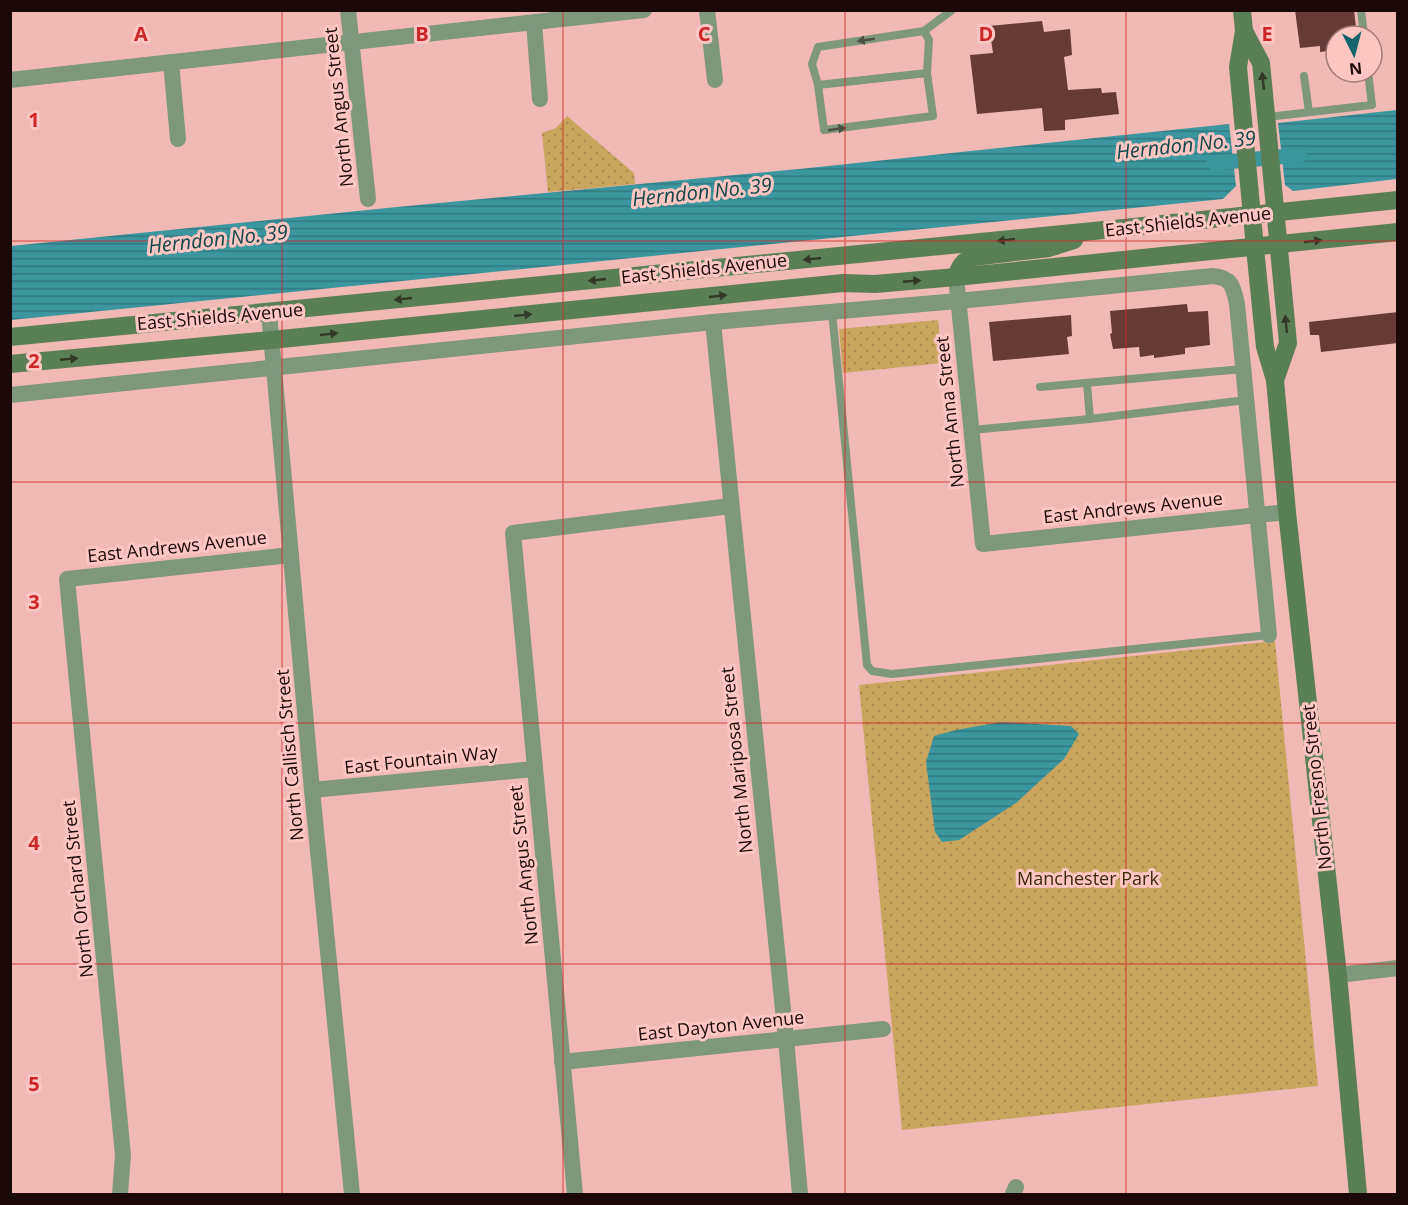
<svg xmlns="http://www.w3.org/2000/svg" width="1408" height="1205" font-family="'Open Sans',sans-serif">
  <defs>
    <pattern id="grass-dots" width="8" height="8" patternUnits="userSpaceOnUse" patternTransform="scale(1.5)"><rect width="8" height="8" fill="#c9a55e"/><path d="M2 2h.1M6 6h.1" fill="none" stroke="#ac8d50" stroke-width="1.8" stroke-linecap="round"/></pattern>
    <pattern id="water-rules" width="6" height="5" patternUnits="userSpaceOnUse" patternTransform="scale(1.5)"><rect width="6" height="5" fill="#3b969e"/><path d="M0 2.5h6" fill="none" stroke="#31797f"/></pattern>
  </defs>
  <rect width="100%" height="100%" fill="#f0b9b5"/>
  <g fill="url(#grass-dots)">
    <path d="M 567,116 L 634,173 L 635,184 L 548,192 L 542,133 L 556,128 Z"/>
    <path d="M 938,320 L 943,363 L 843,373 L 839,329 Z"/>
    <path d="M 1275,641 L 1318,1086 L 902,1130 L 859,685 Z"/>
  </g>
  <g fill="url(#water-rules)">
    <path d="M 1397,110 L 1397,179 L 1293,191 L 1285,185 L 1278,123 Z"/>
    <path d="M 1229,124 L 1236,186 L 1223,199 L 11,320 L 11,246 L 387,208 L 809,168 Z"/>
    <path d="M 1001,722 L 1071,726 L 1079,734 L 1064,759 L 1016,803 L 959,840 L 942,842 L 935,832 L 926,762 L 934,736 L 956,730 Z"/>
  </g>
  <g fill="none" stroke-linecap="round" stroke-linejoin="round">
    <path stroke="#3b969e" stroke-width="15" d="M 1214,163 L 1300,155"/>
  </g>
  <g fill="#673a38">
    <path d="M 1295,10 L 1354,10 L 1357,36 L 1336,36 L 1336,50 L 1320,52 L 1320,46 L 1300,48 Z"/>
    <path d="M 1042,21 L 1044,32 L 1070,29 L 1072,55 L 1064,57 L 1068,90 L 1101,88 L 1102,93 L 1116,92 L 1119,114 L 1065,120 L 1065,130 L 1044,131 L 1042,108 L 977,114 L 970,55 L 993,53 L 989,26 Z"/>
    <path d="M 1187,304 L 1188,312 L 1208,311 L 1210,345 L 1185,348 L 1185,354 L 1154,358 L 1154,355 L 1140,357 L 1139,347 L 1113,349 L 1110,334 L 1112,333 L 1110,311 Z"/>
    <path d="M 1398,312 L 1398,343 L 1321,352 L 1319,335 L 1310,335 L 1309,322 Z"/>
    <path d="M 1071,315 L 1072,336 L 1067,337 L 1069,354 L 993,361 L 989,322 Z"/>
  </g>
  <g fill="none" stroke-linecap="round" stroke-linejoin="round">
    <g stroke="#7f977d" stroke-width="8">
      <path d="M 1361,10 L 1364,36"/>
      <path d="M 924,31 L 929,40 L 927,73 L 818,85 L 812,64 L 818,47 L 924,31 L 952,10"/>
      <path d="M 1304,76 L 1309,112"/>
      <path d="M 818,85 L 824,130 L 933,116 L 927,73"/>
      <path d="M 1267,117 L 1372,105 L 1368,72"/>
      <path d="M 832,312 L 867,665 L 872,671 L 892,674 L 1269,635"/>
      <path d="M 1087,383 L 1090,419"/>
      <path d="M 1040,387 L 1243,369"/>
      <path d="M 971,430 L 1090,419 L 1246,400"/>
    </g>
    <g stroke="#7f977d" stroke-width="16">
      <path d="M 348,10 L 368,199"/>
      <path d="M 707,10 L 715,80"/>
      <path d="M 534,23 L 540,99"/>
      <path d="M 171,62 L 178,139"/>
      <path d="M 10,80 L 644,10"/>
      <path d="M 956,277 L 983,544 L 1287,512"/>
      <path d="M 269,313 L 312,790 L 352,1194"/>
      <path d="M 713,322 L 786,1039 L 800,1194"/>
      <path d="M 10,395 L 713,322 L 958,301 L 1213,276 C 1232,278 1233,286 1237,304 L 1269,635"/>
      <path d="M 312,790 L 534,769"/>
      <path d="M 1338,975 L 1398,968"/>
      <path d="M 562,1062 L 883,1029"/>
      <path d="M 120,1194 L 123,1155 L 67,579 L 291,555"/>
      <path d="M 575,1194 L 513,533 L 731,506"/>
      <path d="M 1013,1194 L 1016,1187"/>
    </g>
    <g stroke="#5a7f57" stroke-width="18">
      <path d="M 1242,10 L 1244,31 L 1238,67 L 1255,248 L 1265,347 L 1275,380 L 1287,512 L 1338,975 L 1358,1194"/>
      <path d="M 1244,31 L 1261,63 L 1288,343 L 1275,380"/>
      <path d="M 956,277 C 960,266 962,261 974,257 L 1049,248 L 1074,240"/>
      <path d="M 10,337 L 1104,230 L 1398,200"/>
      <path d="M 10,364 L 271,340 L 843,283 L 875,284 L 956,277 L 1398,232"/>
    </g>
  </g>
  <defs><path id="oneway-solid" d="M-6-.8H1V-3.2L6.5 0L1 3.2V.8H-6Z" transform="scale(1.5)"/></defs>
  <g fill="#4d5043">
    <use href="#oneway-solid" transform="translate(866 40) rotate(172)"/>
    <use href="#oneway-solid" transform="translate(837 129) rotate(-8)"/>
  </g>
  <g fill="#343828">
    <use href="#oneway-solid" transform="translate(1263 81) rotate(-96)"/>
    <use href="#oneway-solid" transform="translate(1006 240) rotate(174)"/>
    <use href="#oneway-solid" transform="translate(1313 241) rotate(-6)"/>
    <use href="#oneway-solid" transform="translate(812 259) rotate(174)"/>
    <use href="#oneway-solid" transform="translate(597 280) rotate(174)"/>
    <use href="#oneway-solid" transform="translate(912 281) rotate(-5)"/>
    <use href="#oneway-solid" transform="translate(718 296) rotate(-6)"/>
    <use href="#oneway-solid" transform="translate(403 299) rotate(174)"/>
    <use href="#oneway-solid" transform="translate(523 315) rotate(-6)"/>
    <use href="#oneway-solid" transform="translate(1286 324) rotate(-96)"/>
    <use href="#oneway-solid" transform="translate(329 334) rotate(-6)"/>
    <use href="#oneway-solid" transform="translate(69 359) rotate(-5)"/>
  </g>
  <path fill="none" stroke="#cd2626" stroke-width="1.5" stroke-opacity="0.55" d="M 282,10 L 282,1194M 563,10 L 563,1194M 845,10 L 845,1194M 1126,10 L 1126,1194M 10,241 L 1398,241M 10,482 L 1398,482M 10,723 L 1398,723M 10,964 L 1398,964"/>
  <g text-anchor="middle" stroke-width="6" stroke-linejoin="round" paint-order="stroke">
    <g font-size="18" fill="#1b0909" stroke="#fec6c2">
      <text transform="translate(339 107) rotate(-96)" y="6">North Angus Street</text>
      <text transform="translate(1188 222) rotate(-6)" y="6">East Shields Avenue</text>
      <text transform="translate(704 269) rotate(-6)" y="6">East Shields Avenue</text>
      <text transform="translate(220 317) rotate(-5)" y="6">East Shields Avenue</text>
      <text transform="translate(950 412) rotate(-96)" y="6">North Anna Street</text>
      <text transform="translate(1133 508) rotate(-6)" y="6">East Andrews Avenue</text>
      <text transform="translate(177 547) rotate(-6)" y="6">East Andrews Avenue</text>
      <text transform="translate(290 755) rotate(-95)" y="6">North Callisch Street</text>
      <text transform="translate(421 760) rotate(-6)" y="6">East Fountain Way</text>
      <text transform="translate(737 760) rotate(-96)" y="6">North Mariposa Street</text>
      <text transform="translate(1317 787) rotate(-96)" y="6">North Fresno Street</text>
      <text transform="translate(524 865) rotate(-96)" y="6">North Angus Street</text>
      <text transform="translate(78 889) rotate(-96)" y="6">North Orchard Street</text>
      <text transform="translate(721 1026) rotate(-6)" y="6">East Dayton Avenue</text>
    </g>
    <g font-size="18" fill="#392905" stroke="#fec6c2">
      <text x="1088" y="885">Manchester Park</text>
    </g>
    <g font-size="20" font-style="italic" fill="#10464b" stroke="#fec6c2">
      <text transform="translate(1186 145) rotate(-6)" y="7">Herndon No. 39</text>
      <text transform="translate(702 192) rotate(-6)" y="7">Herndon No. 39</text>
      <text transform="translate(218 239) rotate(-6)" y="7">Herndon No. 39</text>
    </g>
  </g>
  <g font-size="20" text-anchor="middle" font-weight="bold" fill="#cd2626" stroke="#fec6c2" stroke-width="6" stroke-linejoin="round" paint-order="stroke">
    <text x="141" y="41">A</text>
    <text x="422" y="41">B</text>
    <text x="704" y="41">C</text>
    <text x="986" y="41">D</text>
    <text x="1267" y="41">E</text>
    <text x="34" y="127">1</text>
    <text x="34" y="368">2</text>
    <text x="34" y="609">3</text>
    <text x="34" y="850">4</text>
    <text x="34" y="1091">5</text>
  </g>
  <rect width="1408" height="1205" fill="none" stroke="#1b0909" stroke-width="24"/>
  <g transform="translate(1354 54) rotate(174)"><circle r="28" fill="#fec6c2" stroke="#a37a78" stroke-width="1.5"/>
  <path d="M0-4.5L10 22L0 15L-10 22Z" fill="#16646b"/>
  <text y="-9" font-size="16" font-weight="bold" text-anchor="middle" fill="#1b0909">N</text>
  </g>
</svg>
